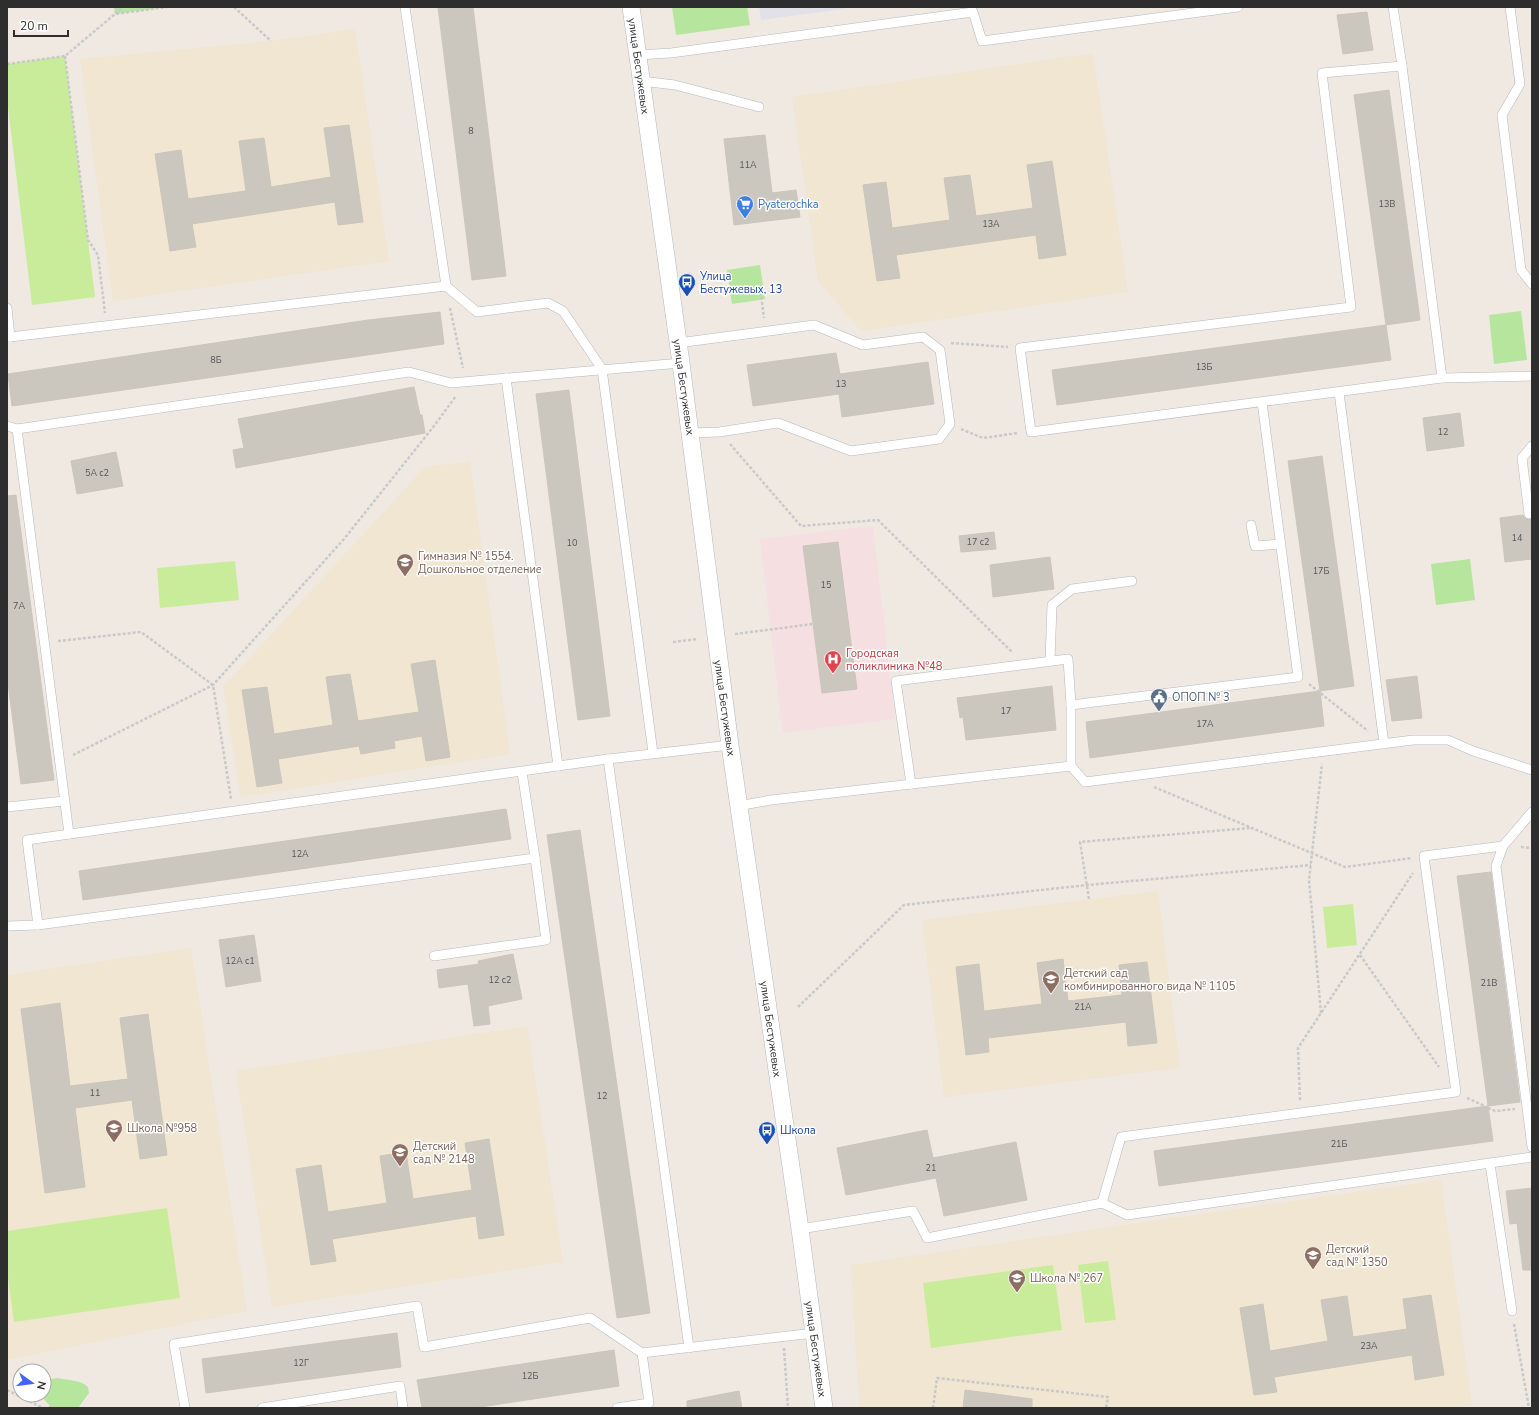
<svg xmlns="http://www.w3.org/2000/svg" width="1539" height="1415" font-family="'Nunito Sans',sans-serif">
  <rect width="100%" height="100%" fill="#efe9e1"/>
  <path fill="#e3e1e8" d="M 759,7 L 845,7 L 845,9 L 761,20 Z"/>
  <g fill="#f0e6d1">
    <path d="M 355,29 L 389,261 L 113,301 L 80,59 L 271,41 Z"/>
    <path d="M 1093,53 L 1128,292 L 861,331 L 818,281 L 792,97 Z"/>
    <path d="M 470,461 L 510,754 L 241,797 L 223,687 L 425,467 Z"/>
    <path d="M 1158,891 L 1180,1068 L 944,1097 L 922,920 Z"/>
    <path d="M 191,948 L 247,1311 L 7,1360 L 7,975 Z"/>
    <path d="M 527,1026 L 563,1262 L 272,1307 L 236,1071 Z"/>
    <path d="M 1441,1180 L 1472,1405 L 1457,1408 L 859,1408 L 851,1265 L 1151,1221 Z"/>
  </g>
  <path fill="#f5dfe0" d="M 873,526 L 895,719 L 783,733 L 760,539 Z"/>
  <g fill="#b6e59e">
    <path d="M 114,7 L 167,7 L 115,14 Z"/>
    <path d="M 672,7 L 747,7 L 750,25 L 676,35 Z"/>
    <path d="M 760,265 L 765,299 L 732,304 L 727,270 Z"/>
    <path d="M 1521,311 L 1527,360 L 1494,364 L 1489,315 Z"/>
    <path d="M 1470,559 L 1475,600 L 1436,605 L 1431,564 Z"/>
    <path d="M 58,1378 C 68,1381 80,1379 88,1387 L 89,1393 L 78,1408 L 52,1408 L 40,1395 L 44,1395 L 44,1380 Z"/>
  </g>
  <g fill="#c9ec9a">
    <path d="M 65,56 L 95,297 L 32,305 L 7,99 L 7,64 Z"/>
    <path d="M 235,561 L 239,600 L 160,608 L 157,568 Z"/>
    <path d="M 1353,904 L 1357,945 L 1327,948 L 1323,907 Z"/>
    <path d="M 167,1208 L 180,1298 L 14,1322 L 7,1270 L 7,1231 Z"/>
    <path d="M 1108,1261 L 1116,1320 L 1085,1323 L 1078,1265 Z"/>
    <path d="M 1053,1265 L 1062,1330 L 931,1348 L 923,1283 Z"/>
  </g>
  <g fill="#cbc7bf" stroke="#cbc5ba">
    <path d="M 438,7 L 473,7 L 506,276 L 472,280 Z"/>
    <path d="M 1367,12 L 1373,50 L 1343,54 L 1337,15 Z"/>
    <path d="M 1389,90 L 1420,320 L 1386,325 L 1354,95 Z"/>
    <path d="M 349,125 L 363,222 L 338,225 L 335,202 L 192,224 L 196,247 L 170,251 L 155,154 L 181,150 L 188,199 L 246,191 L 239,141 L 264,138 L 271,187 L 331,177 L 324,128 Z"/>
    <path d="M 765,135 L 772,193 L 796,190 L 800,217 L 734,225 L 724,139 Z"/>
    <path d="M 1052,161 L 1066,255 L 1039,259 L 1036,235 L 896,255 L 900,278 L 877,281 L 863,185 L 886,182 L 892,228 L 950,220 L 944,178 L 970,175 L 976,216 L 1033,208 L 1027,165 Z"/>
    <path d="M 440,312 L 444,344 L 12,406 L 8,374 L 368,320 Z"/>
    <path d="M 1386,325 L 1391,360 L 1057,405 L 1052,370 Z"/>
    <path d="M 836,353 L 840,374 L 928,362 L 934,404 L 842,417 L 839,394 L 753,406 L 747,365 Z"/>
    <path d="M 414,387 L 420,415 L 422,415 L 425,433 L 236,468 L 233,450 L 244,448 L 238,419 Z"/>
    <path d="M 569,390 L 610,716 L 578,720 L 536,394 Z"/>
    <path d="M 1460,413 L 1464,446 L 1427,451 L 1423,418 Z"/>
    <path d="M 116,452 L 123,486 L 77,494 L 71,461 Z"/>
    <path d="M 1322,456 L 1354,686 L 1320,691 L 1288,461 Z"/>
    <path d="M 16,495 L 54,780 L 21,784 L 7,675 L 7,496 Z"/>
    <path d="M 1523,515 L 1526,519 L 1532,519 L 1532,559 L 1505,562 L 1500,518 Z"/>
    <path d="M 994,532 L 996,549 L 961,552 L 959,536 Z"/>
    <path d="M 838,542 L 857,689 L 822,693 L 803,546 Z"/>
    <path d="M 1050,557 L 1054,589 L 993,597 L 990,565 Z"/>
    <path d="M 435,660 L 450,757 L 426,761 L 422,736 L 394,741 L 395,748 L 361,754 L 359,746 L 278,759 L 282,783 L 257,787 L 242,690 L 267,687 L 274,734 L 333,725 L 326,677 L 350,674 L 358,721 L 419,712 L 411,664 Z"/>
    <path d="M 1417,676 L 1422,718 L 1392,721 L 1386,680 Z"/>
    <path d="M 1052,686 L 1056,730 L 966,740 L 963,717 L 960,718 L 957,698 Z"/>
    <path d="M 1320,691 L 1324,726 L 1090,758 L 1086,722 Z"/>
    <path d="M 506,809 L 511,839 L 83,900 L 79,871 Z"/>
    <path d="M 580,830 L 650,1313 L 617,1318 L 547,835 Z"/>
    <path d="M 1491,872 L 1520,1102 L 1488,1106 L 1493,1141 L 1159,1186 L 1154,1151 L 1488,1106 L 1457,876 Z"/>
    <path d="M 254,935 L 261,981 L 226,987 L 219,940 Z"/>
    <path d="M 513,954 L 522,999 L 488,1006 L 490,1024 L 474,1026 L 468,984 L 439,988 L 437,970 L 479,964 L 478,961 Z"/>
    <path d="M 1063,959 L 1068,1001 L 1122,995 L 1119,965 L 1147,962 L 1157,1043 L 1128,1046 L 1126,1022 L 988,1038 L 989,1052 L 966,1055 L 956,967 L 979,964 L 984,1011 L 1042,1004 L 1037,963 Z"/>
    <path d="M 60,1003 L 70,1086 L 128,1079 L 120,1018 L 148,1014 L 167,1155 L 140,1159 L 132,1100 L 75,1108 L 85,1187 L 45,1193 L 21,1009 Z"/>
    <path d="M 927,1130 L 933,1158 L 1016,1142 L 1027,1200 L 944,1216 L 936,1178 L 846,1195 L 837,1148 Z"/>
    <path d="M 489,1139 L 504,1235 L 479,1239 L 476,1216 L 332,1239 L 336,1261 L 311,1265 L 296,1169 L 321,1165 L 328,1212 L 387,1203 L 380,1156 L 406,1152 L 413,1199 L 472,1190 L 465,1143 Z"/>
    <path d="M 1532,1188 L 1532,1270 L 1523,1270 L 1517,1223 L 1510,1224 L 1506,1191 Z"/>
    <path d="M 1431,1295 L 1444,1375 L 1415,1380 L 1412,1355 L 1274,1377 L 1277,1392 L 1254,1395 L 1240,1308 L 1263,1304 L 1270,1351 L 1328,1341 L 1321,1300 L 1347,1296 L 1353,1337 L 1407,1329 L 1403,1299 Z"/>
    <path d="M 397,1333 L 401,1367 L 206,1393 L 202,1359 Z"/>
    <path d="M 614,1350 L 619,1386 L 474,1408 L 422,1408 L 417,1380 Z"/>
    <path d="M 965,1390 L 1032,1399 L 1032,1408 L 963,1408 Z"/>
    <path d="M 739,1391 L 742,1408 L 687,1408 L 687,1401 Z"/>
  </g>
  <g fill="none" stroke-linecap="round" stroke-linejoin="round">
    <g stroke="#b4b7c1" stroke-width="10">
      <g id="service">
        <path d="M 405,7 L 446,286"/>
        <path d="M 1393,7 L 1402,66 L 1442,378"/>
        <path d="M 1510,7 L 1520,84 L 1502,115 L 1521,270 L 1532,284"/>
        <path d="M 638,55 L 671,53 L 973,12 L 982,41 L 1238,7"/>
        <path d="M 1402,66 L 1322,73 L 1351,307 L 1020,348 L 1031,432 L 1442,378 L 1532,376"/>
        <path d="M 641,81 L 675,85 L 759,107"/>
        <path d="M 7,308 L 10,337 L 7,337"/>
        <path d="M 10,337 L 446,286 L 477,312 L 548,303 L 563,311 L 602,369 L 653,753"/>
        <path d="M 678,343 L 814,325 L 863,345 L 923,337 L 940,350 L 950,424 L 939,439 L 851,451 L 778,423 L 719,432 L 690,433"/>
        <path d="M 506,378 L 558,766"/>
        <path d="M 1339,392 L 1384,744"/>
        <path d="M 7,426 L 17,429 L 409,372 L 451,383 L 681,363"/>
        <path d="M 17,429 L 69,834"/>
        <path d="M 1529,514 L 1522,458 L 1532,446"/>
        <path d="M 1251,525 L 1255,546 L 1281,544"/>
        <path d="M 1050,661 L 1052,605 L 1072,589 L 1132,581"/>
        <path d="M 608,759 L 689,1348"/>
        <path d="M 1071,766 L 1071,705 L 1298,677 L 1262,402"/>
        <path d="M 911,784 L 896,681 L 1068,659 L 1071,705"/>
        <path d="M 738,806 L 771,800 L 1071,766 L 1085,782 L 1413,740 L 1448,740 L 1473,751 L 1532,770"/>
        <path d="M 7,807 L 64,801"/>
        <path d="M 1532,812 L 1503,846 L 1496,866 L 1532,1147"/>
        <path d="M 38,925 L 535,858 L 522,772"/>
        <path d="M 7,926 L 38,925 L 27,840 L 608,759 L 730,745"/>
        <path d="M 434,956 L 546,940 L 535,858"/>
        <path d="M 1490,1164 L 1512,1311"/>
        <path d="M 1102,1203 L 1121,1137 L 1456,1092 L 1424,856 L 1503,846"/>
        <path d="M 800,1229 L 913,1211 L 927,1238 L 1102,1203 L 1127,1215 L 1532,1157"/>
        <path d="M 185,1408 L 174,1344 L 417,1306 L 424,1347 L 590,1318 L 642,1353 L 814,1333"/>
        <path d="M 262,1408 L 400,1386 L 403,1408"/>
        <path d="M 617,1408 L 649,1403 L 642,1353"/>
      </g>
    </g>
    <g stroke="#b4b7c1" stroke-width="18">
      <path id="minor" d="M 631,7 L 681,363 L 730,745 L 800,1229 L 824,1408"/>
    </g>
    <g stroke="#c9c9c9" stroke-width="2.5" stroke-dasharray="3 2" stroke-linecap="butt">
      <path d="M 234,7 L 271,41"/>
      <path d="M 115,13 L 124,7"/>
      <path d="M 65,56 L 88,240 L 98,255 L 105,313"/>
      <path d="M 7,64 L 65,56 L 115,14 L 167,7"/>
      <path d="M 760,287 L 764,318"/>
      <path d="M 450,308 L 463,368"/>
      <path d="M 951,343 L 1008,347"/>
      <path d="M 961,429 L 983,438 L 1018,433"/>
      <path d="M 730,444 L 801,526 L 878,520 L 1013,653"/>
      <path d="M 735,634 L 813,624"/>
      <path d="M 58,641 L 141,632 L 213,685 L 231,799"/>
      <path d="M 673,642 L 698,639"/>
      <path d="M 1309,684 L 1368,731"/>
      <path d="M 73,755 L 213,685 L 344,539 L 434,426 L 456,396"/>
      <path d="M 1154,787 L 1345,867 L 1412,858"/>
      <path d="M 1521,847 L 1532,848"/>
      <path d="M 1089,899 L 1080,842 L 1251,828"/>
      <path d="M 1360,955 L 1439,1067"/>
      <path d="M 798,1007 L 904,905 L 1087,885 L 1311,865"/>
      <path d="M 1321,1013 L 1309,880 L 1322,764"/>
      <path d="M 1467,1098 L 1485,1106"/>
      <path d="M 1300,1100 L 1298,1048 L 1413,873"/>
      <path d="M 1488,1108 L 1495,1111 L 1515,1109"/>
      <path d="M 1514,1324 L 1529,1408"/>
      <path d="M 784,1348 L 788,1408"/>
      <path d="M 7,1390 L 43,1408"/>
      <path d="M 50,1408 L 50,1406"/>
      <path d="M 933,1408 L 937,1378 L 1108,1397 L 1106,1408"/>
    </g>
    <use href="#service" stroke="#fff" stroke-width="9"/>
    <use href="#minor" stroke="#fff" stroke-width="17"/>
  </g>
  <defs>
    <g id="supermarket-pin" transform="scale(0.9)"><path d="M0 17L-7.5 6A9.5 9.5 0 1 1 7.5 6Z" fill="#3f7fe0" stroke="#fff"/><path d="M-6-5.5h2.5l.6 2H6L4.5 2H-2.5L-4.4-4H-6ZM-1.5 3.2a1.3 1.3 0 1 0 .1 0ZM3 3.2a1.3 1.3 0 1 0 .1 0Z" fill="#fff"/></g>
    <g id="bus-pin" transform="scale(0.9)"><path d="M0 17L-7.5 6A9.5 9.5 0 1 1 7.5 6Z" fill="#1a4fb4" stroke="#fff"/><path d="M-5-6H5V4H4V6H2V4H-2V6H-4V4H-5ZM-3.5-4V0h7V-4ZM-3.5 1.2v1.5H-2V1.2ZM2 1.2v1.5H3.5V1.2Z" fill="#fff"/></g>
    <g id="school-pin" transform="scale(0.9)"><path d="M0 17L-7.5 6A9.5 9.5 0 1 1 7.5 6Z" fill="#8d6e63" stroke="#fff"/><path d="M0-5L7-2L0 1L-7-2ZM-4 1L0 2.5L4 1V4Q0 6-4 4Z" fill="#fff"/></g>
    <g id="hospital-pin" transform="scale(0.9)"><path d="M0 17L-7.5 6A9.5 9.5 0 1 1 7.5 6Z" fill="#e0444e" stroke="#fff"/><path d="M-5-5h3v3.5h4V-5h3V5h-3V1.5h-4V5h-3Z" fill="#fff"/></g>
    <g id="civic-pin" transform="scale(0.9)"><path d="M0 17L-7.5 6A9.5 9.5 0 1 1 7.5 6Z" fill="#5c6f8a" stroke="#fff"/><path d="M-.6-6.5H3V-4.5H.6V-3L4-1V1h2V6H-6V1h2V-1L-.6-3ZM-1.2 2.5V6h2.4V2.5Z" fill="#fff"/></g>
  </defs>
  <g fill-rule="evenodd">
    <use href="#supermarket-pin" x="745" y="204"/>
    <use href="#bus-pin" x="687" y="282"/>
    <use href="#school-pin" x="405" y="562"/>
    <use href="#hospital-pin" x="833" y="659"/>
    <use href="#civic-pin" x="1159" y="697"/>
    <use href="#school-pin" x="1051" y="979"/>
    <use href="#school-pin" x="114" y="1128"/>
    <use href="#bus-pin" x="767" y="1130"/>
    <use href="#school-pin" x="400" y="1152"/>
    <use href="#school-pin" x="1313" y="1255"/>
    <use href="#school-pin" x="1017" y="1278"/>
  </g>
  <g text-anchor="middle" stroke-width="3" stroke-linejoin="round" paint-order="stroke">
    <g font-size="9" fill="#555452">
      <text x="471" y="134">8</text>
      <text x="748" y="168">11А</text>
      <text x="1387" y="207">13В</text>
      <text x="991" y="227">13А</text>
      <text x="216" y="363">8Б</text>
      <text x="1204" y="370">13Б</text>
      <text x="841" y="387">13</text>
      <text x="1443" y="435">12</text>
      <text x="97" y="476">5А с2</text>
      <text x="1517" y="541">14</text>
      <text x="978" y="545">17 с2</text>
      <text x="572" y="546">10</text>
      <text x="1321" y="574">17Б</text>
      <text x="826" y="588">15</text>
      <text x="19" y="609">7А</text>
      <text x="1006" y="714">17</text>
      <text x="1205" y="727">17А</text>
      <text x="300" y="857">12А</text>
      <text x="240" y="964">12А с1</text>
      <text x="500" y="983">12 с2</text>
      <text x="1489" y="986">21В</text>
      <text x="1083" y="1010">21А</text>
      <text x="95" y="1096">11</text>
      <text x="602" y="1099">12</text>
      <text x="1339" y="1147">21Б</text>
      <text x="931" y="1171">21</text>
      <text x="1369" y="1349">23А</text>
      <text x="301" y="1366">12Г</text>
      <text x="530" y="1379">12Б</text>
    </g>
    <g font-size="11" fill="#2e2e2e" stroke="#fff">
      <text transform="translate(639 66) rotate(82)" y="4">улица Бестужевых</text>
      <text transform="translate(684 387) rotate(82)" y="4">улица Бестужевых</text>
      <text transform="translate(725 708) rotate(82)" y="4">улица Бестужевых</text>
      <text transform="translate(771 1029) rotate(82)" y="4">улица Бестужевых</text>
      <text transform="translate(816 1349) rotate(82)" y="4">улица Бестужевых</text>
    </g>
    <g font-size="11" fill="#366cbe" stroke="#fff" text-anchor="start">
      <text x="758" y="208">Pyaterochka</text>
    </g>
    <g font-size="11" fill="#164399" stroke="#fff" text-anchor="start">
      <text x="700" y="280">Улица<tspan x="700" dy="13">Бестужевых, 13</tspan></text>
      <text x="780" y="1134">Школа</text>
    </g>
    <g font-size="11" fill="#785e54" stroke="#fff" text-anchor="start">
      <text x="418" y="560">Гимназия № 1554.<tspan x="418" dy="13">Дошкольное отделение</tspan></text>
      <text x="1064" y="977">Детский сад<tspan x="1064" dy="13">комбинированного вида № 1105</tspan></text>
      <text x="127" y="1132">Школа №958</text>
      <text x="413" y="1150">Детский<tspan x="413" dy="13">сад № 2148</tspan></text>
      <text x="1326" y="1253">Детский<tspan x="1326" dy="13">сад № 1350</tspan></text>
      <text x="1030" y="1282">Школа № 267</text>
    </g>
    <g font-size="11" fill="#be3a42" stroke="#fff" text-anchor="start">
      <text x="846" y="657">Городская<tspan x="846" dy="13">поликлиника №48</tspan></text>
    </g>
    <g font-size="11" fill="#4e5e75" stroke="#fff" text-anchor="start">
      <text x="1172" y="701">ОПОП № 3</text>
    </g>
  </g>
  <rect width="1539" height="1415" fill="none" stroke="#2e2e2e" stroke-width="16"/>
  <g transform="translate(32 1383) rotate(104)"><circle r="19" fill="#ffffff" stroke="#ababab"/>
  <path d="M0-3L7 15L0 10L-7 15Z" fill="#4264fb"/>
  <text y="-6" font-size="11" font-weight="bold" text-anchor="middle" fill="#2e2e2e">N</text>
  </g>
  <path d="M14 30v6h54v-6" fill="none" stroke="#2e2e2e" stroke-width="2"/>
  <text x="20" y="30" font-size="12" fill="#2e2e2e" stroke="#ffffff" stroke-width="3" paint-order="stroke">20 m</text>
</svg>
